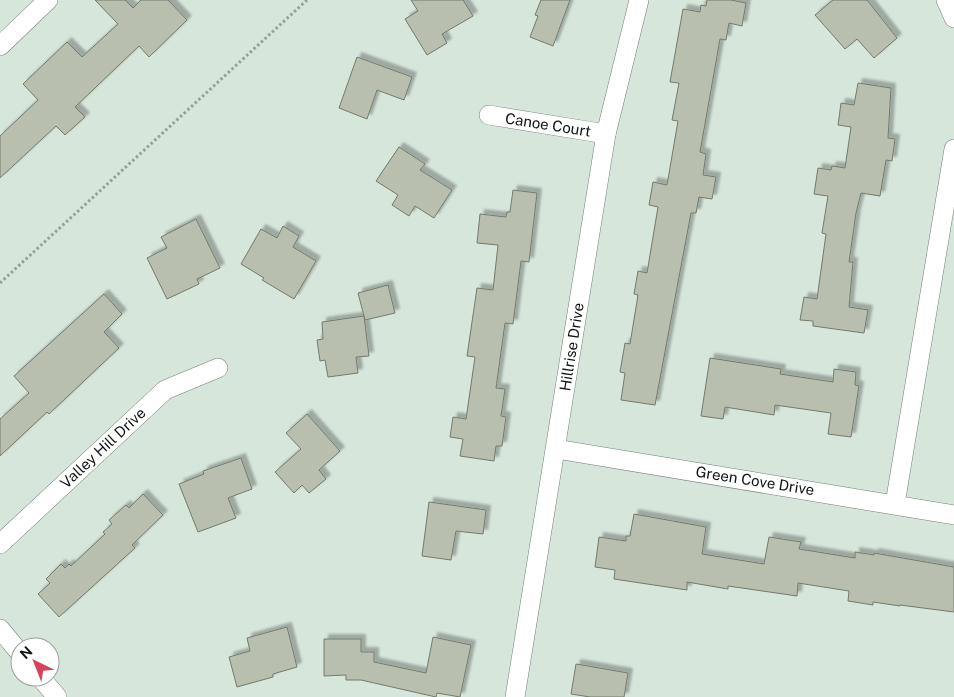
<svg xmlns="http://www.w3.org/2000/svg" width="954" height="697" font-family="'Public Sans',sans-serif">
  <defs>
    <filter id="shadow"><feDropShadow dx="4.5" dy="-4.5" stdDeviation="1" flood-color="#0004"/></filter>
  </defs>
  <rect width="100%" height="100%" fill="#d6e6db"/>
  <g fill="#b8bfaf" stroke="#747a6c" filter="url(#shadow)">
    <path d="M 95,0 L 125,0 L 133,8 L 141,0 L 168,0 L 187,20 L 149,57 L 139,46 L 75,107 L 85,117 L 65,135 L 56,126 L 0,178 L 0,136 L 38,100 L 23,84 L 67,42 L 82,57 L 118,24 Z"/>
    <path d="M 411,0 L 463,0 L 473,16 L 442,34 L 447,43 L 427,55 L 405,19 L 418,11 Z"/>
    <path d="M 541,0 L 570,0 L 553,46 L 530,37 L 538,16 L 535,15 Z"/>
    <path d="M 707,0 L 731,0 L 746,3 L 742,26 L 729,23 L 726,40 L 720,39 L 700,152 L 706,154 L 703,175 L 716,177 L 712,199 L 699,197 L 696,213 L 691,213 L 655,405 L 621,400 L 625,373 L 620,372 L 625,343 L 630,344 L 638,295 L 634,294 L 638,271 L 647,273 L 658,207 L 649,205 L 653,182 L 667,185 L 678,121 L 672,120 L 679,83 L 670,82 L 683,9 L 700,12 L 701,5 L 706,6 Z"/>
    <path d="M 833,0 L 867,0 L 897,38 L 874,58 L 857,39 L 845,49 L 815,15 Z"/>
    <path d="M 357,57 L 412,77 L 404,100 L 377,90 L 367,119 L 339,108 Z"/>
    <path d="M 858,83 L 891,88 L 888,138 L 895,139 L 892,161 L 886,160 L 880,196 L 861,193 L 856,213 L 849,262 L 853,262 L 849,307 L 868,310 L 864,333 L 813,326 L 813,321 L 800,320 L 804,297 L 817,299 L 826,234 L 822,233 L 828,196 L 814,194 L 818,168 L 831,170 L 832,166 L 845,168 L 851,127 L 838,125 L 841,103 L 854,105 Z"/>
    <path d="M 399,147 L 425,164 L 420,170 L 452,190 L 434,218 L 415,206 L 409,216 L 392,205 L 398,195 L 376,181 Z"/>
    <path d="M 513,190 L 537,193 L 529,262 L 521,261 L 513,324 L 505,323 L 496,388 L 505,389 L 501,416 L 506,417 L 502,446 L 496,446 L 494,461 L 460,456 L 463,439 L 450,437 L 453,417 L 466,419 L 475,357 L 467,356 L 477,288 L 493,290 L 498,245 L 477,243 L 480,214 L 506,217 L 507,212 L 510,212 Z"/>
    <path d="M 196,219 L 220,268 L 197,279 L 199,284 L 167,299 L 147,258 L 167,248 L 161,237 Z"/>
    <path d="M 283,226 L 299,236 L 293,247 L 316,261 L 294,299 L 262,280 L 264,278 L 241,264 L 261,229 L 277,238 Z"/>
    <path d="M 388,285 L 395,313 L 365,320 L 358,293 Z"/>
    <path d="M 104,294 L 122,314 L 104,332 L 119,348 L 49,414 L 47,412 L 0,456 L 0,419 L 29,393 L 14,376 Z"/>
    <path d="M 364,316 L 369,356 L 356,357 L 358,373 L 328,377 L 325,360 L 320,361 L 317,340 L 323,339 L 322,322 Z"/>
    <path d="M 710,358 L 781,369 L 780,374 L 833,382 L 834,369 L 856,372 L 855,385 L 859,386 L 851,437 L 828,434 L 831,413 L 775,405 L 774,415 L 725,407 L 723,419 L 701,416 Z"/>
    <path d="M 307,414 L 340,451 L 319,470 L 326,479 L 309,493 L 302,485 L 294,493 L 275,472 L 301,449 L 286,433 Z"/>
    <path d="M 241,458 L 252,489 L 228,498 L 236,518 L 198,532 L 179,484 L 204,474 L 203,471 Z"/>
    <path d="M 143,494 L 163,515 L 132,545 L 135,548 L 59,617 L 38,594 L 50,583 L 46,579 L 61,564 L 65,568 L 69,564 L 71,566 L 105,534 L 103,532 L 112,524 L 109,520 L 126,505 L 129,508 Z"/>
    <path d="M 429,502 L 486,510 L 483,534 L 456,531 L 451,560 L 422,556 Z"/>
    <path d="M 634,514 L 706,527 L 702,554 L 764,564 L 769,537 L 801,542 L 799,549 L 855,558 L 855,552 L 874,555 L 874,553 L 954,567 L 954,612 L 900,605 L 900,606 L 873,602 L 873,605 L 848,601 L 849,591 L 798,583 L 797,596 L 728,586 L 728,589 L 687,582 L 687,590 L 614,579 L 615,570 L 595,567 L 599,537 L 626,541 L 626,536 L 630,536 Z"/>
    <path d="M 287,627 L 297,667 L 273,674 L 273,677 L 237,687 L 229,657 L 250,651 L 247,638 Z"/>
    <path d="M 433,637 L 471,645 L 460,697 L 437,693 L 436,697 L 361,680 L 346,680 L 346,675 L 324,676 L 324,639 L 361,639 L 361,652 L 374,652 L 374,662 L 426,673 Z"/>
    <path d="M 576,664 L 628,673 L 624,697 L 590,697 L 571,694 Z"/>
  </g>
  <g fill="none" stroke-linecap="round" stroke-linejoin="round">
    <g stroke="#728177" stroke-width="20">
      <g id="minor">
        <path d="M 946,0 L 954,18"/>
        <path d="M 0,46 L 48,0"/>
        <path d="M 489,115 L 606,134"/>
        <path d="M 556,449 L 954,515"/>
        <path d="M 895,504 L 954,149"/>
        <path d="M 0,544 L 165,390 L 218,368"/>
        <path d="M 0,629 L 20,653"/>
        <path d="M 40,677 L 57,697"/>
        <path d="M 515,697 L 606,134 L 639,0"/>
      </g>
    </g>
    <path stroke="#94a198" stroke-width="3" stroke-dasharray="2.5 2.5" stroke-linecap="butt" d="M 0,283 L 307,0"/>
    <use href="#minor" stroke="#fff" stroke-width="19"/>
  </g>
  <g text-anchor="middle" stroke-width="4.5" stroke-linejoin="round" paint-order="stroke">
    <g font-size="15" fill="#0f1511" stroke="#fff">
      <text transform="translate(548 125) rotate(9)" y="5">Canoe Court</text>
      <text transform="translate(572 347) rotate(-81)" y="5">Hillrise Drive</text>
      <text transform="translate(103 448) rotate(-43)" y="5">Valley Hill Drive</text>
      <text transform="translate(755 481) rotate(9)" y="5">Green Cove Drive</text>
    </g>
  </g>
  <g transform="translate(35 662) rotate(317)"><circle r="24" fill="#ffffff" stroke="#9fa1a0"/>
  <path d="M0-4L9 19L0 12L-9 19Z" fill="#d44359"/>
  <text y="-8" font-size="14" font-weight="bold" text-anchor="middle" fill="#0f1511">N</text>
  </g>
</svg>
